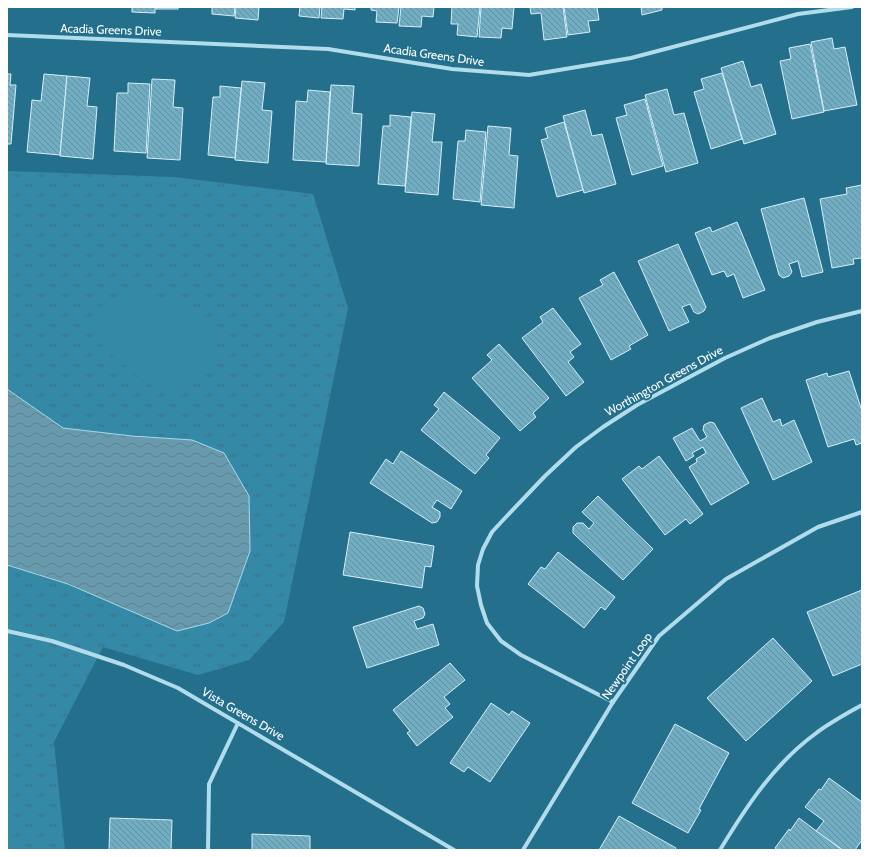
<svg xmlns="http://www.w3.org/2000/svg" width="869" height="857" font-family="Cabin,sans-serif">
  <defs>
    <pattern id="grass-tufts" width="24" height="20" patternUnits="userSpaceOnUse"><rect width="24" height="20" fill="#3489a7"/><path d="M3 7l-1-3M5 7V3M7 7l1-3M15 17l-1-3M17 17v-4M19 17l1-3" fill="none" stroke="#3e7183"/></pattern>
    <pattern id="water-waves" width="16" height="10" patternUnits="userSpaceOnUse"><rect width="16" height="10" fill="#689aad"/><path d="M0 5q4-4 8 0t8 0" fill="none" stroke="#5e7f8b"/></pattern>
    <pattern id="building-back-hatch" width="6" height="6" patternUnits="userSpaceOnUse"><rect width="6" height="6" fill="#70adc3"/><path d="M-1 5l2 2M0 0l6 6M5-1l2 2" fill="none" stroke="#65909f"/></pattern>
  </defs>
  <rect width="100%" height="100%" fill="#236f8c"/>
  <path fill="url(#grass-tufts)" d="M 7,171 L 174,177 L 313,194 L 348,308 L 284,622 L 249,660 L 198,675 L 103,647 L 54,742 L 65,850 L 7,850 Z"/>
  <path fill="#3489a7" d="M 141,293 C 167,298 188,304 206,323 C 226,344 206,385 179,390 C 158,394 141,379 126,366 C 118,359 105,351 100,341 C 94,329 95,311 106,302 C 113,297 133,294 141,293 Z"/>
  <path fill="url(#water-waves)" stroke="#a6daec" d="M 7,389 L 63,428 L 132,436 L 192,440 L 224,453 L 249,496 L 250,551 L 228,613 L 209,623 L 177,631 L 68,584 L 7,565 Z"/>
  <g fill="url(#building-back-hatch)" stroke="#d6eff8">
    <path d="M 132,7 L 155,7 L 155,13 L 132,12 Z"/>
    <rect x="156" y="7" width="22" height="2"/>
    <path d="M 212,7 L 235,7 L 234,16 L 212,14 Z"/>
    <path d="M 236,7 L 259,7 L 258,20 L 235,18 Z"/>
    <path d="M 300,7 L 320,7 L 319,18 L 299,16 Z"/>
    <path d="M 322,7 L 355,7 L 355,10 L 344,9 L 343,19 L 321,18 Z"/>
    <path d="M 371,7 L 399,7 L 397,23 L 376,22 L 377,11 L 371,10 Z"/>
    <path d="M 401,7 L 434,7 L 433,17 L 422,16 L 421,27 L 399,26 Z"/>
    <path d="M 452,7 L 480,7 L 477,37 L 457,35 L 458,24 L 451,24 Z"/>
    <path d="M 481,7 L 514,7 L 512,29 L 502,28 L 501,38 L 479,37 Z"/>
    <path d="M 530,7 L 563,7 L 567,37 L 544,40 L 541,13 L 531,14 Z"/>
    <path d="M 564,7 L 597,7 L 599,20 L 588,21 L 590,32 L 568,35 Z"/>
    <path d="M 641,7 L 662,7 L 662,10 L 642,15 Z"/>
    <path d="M 832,38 L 834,49 L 845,47 L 857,105 L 824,111 L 811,42 Z"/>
    <path d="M 810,44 L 824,112 L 792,119 L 780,61 L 791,59 L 789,48 Z"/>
    <path d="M 743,61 L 751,87 L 761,84 L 776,134 L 744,144 L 721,68 Z"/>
    <path d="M 722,73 L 742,139 L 711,149 L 694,92 L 704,89 L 701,79 Z"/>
    <path d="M 7,74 L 11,74 L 10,85 L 16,85 L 11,144 L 7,144 Z"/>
    <path d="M 44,74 L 67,76 L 60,155 L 27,152 L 32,100 L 41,101 Z"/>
    <path d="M 67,76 L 90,78 L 87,106 L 97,107 L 93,159 L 60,156 Z"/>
    <path d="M 152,79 L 175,80 L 173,107 L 183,108 L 180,160 L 147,158 Z"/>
    <path d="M 242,81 L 265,83 L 262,110 L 272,111 L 268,163 L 235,160 Z"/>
    <path d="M 128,83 L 150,84 L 146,153 L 114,151 L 117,93 L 128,93 Z"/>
    <path d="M 331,85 L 354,86 L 352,113 L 362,114 L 359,166 L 326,164 Z"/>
    <path d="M 220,86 L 241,88 L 235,158 L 208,155 L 213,97 L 220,97 Z"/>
    <path d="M 667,89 L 674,115 L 684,113 L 698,163 L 666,172 L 645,95 Z"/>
    <path d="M 308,90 L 330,92 L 326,162 L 293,160 L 296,101 L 307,102 Z"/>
    <path d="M 645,99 L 663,166 L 632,175 L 616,118 L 627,115 L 624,105 Z"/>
    <path d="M 585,110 L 592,136 L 602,134 L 616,184 L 584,193 L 563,116 Z"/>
    <path d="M 412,112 L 435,114 L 432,142 L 442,142 L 438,195 L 405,192 Z"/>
    <path d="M 390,115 L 411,117 L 405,186 L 378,184 L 383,126 L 390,126 Z"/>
    <path d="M 564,122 L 583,190 L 557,197 L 541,140 L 548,138 L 545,128 Z"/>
    <path d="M 488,126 L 511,128 L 509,155 L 518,156 L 514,208 L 481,205 Z"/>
    <path d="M 466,130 L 486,132 L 480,202 L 453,199 L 458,141 L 465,141 Z"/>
    <path d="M 862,185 L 862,258 L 853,259 L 854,264 L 832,268 L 820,199 L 847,194 L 846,188 Z"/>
    <path d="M 804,198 L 823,272 L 802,277 L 798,261 L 789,264 L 792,272 L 789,276 L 783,278 L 779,275 L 761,209 Z"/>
    <path d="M 737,222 L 765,290 L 743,298 L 734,274 L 727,277 L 724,271 L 712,275 L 695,233 L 710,227 L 712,232 Z"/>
    <path d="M 678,244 L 706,307 L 704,311 L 698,314 L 694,312 L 690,304 L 682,307 L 689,322 L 669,331 L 638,261 Z"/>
    <path d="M 614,272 L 648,335 L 629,346 L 631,349 L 611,360 L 579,298 L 603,285 L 600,280 Z"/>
    <path d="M 553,308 L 581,344 L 570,352 L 574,357 L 568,362 L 584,382 L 566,396 L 522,338 L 543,322 L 540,317 Z"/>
    <path d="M 499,344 L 549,398 L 533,413 L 536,417 L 520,431 L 472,378 L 492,360 L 487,355 Z"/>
    <path d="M 849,371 L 862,411 L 862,443 L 856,445 L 854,439 L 828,447 L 806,380 L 827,373 L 828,377 Z"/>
    <path d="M 444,392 L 500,438 L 486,455 L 489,458 L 475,474 L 421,430 L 439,409 L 434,405 Z"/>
    <path d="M 762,398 L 773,422 L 780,419 L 782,426 L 794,420 L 812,462 L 773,480 L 741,408 Z"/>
    <path d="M 710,422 L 714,423 L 749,483 L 711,505 L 689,467 L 697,462 L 696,459 L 706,453 L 703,447 L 692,453 L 694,456 L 686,461 L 673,438 L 692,428 L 700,441 L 707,437 L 703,430 L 704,425 Z"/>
    <path d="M 401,451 L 462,491 L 451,509 L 437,500 L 432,507 L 440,512 L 440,517 L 437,522 L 432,523 L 370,483 L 386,459 L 393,464 Z"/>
    <path d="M 659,456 L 703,514 L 690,524 L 686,519 L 665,535 L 622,479 L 639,466 L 642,469 Z"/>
    <path d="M 598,496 L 653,549 L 623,580 L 573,533 L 573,527 L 577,523 L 583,523 L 589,529 L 594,523 L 582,512 Z"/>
    <path d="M 350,532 L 434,546 L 431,567 L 425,566 L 422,588 L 343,575 Z"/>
    <path d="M 558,552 L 615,597 L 605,610 L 601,607 L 584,628 L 528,584 L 541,567 L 545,569 Z"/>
    <path d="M 862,590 L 862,664 L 833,676 L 807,612 Z"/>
    <path d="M 419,606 L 423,608 L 425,614 L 423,618 L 414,621 L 417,629 L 433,624 L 439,645 L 367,668 L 353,627 Z"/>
    <path d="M 773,638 L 812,681 L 746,741 L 707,698 Z"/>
    <path d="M 450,663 L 465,680 L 444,697 L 450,704 L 445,708 L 453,717 L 417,746 L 407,733 L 410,731 L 393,710 Z"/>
    <path d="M 491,703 L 509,715 L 512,711 L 530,723 L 490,782 L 468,767 L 464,772 L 450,763 Z"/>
    <path d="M 675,724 L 729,753 L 699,809 L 701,810 L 688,833 L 632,803 Z"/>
    <path d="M 829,778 L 862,802 L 862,840 L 855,850 L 843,850 L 816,831 L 824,821 L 805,807 L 819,789 L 821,790 Z"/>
    <path d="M 619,816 L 676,848 L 675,850 L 599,850 Z"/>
    <path d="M 110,818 L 172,820 L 171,850 L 109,850 Z"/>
    <path d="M 799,818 L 842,850 L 778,850 L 775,848 L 789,829 L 790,831 Z"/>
    <path d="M 252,834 L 310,836 L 310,850 L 252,850 Z"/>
  </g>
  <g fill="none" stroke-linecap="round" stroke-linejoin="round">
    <g stroke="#b1dceb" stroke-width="4">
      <path d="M 7,35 L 328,49 L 452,69 L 529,75 L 631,58 L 798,14 L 852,7"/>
      <path d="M 7,631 L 52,641 L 124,665 L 178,688 L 454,850"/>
      <path d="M 613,702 L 521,655 L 501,641 L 487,623 L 481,605 L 477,586 L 478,565 L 483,549 L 492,532 L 505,518 L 545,476 L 576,447 L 603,427 L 637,405 L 725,358 L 770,338 L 817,322 L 862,311"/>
      <path d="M 208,850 L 209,784 L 238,723"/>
      <path d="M 523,850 L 613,702 L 659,636 L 726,579 L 818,527 L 862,512"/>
      <path d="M 720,850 C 746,807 774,764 815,734 C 829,723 846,714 862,705"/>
    </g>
  </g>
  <g text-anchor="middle" stroke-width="4" stroke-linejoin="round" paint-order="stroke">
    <g font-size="12" fill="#fff" stroke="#236f8c">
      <text transform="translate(111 30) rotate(2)" y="4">Acadia Greens Drive</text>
      <text transform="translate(434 55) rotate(8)" y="4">Acadia Greens Drive</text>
      <text transform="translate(664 381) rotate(-29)" y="4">Worthington Greens Drive</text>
      <text transform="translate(627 666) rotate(-55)" y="4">Newpoint Loop</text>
      <text transform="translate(243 714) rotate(30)" y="4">Vista Greens Drive</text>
    </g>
  </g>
  <rect width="869" height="857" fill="none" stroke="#ffffff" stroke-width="16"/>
</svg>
